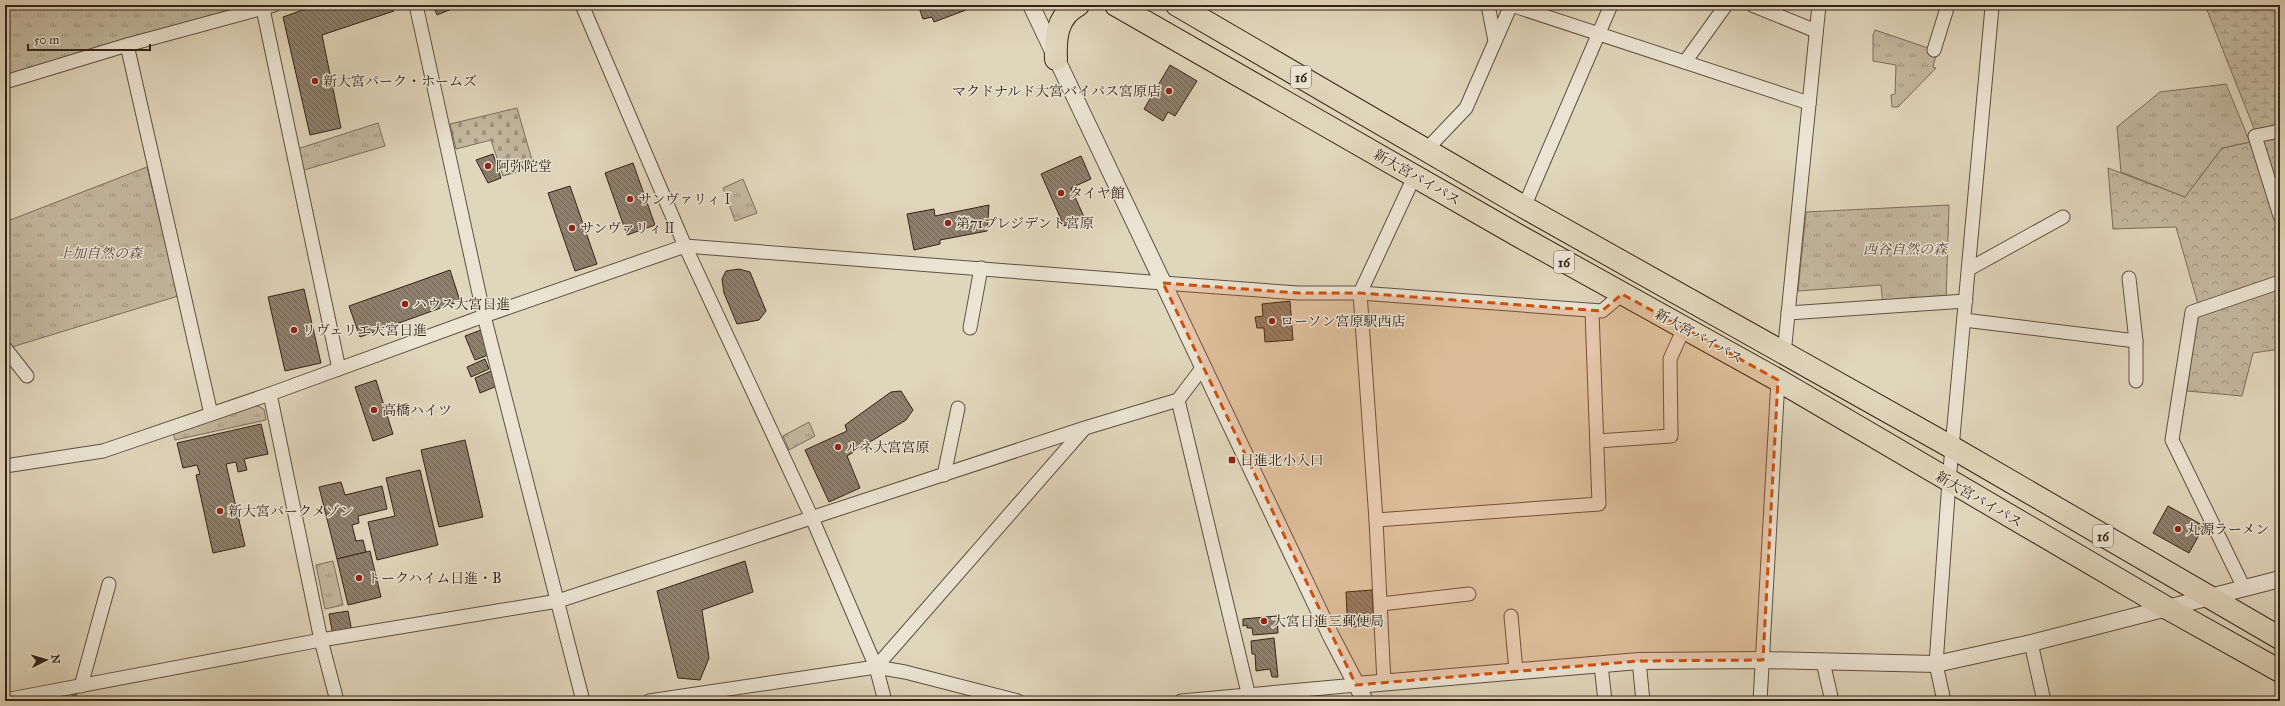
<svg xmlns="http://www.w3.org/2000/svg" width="2285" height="706" font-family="'IM FELL Great Primer','Noto Serif JP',serif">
  <defs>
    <pattern id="forest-crowns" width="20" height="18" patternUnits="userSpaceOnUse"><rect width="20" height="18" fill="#c3b89f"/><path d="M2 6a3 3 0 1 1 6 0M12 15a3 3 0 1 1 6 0" fill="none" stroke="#9f9581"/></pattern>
    <pattern id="wetland-marsh" width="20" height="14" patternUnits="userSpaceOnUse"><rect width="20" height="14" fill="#c3b89f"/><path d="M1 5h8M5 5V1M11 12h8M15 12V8" fill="none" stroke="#9f9581"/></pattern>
    <pattern id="cemetery-stones" width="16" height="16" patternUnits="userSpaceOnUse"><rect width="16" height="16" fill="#c3b89f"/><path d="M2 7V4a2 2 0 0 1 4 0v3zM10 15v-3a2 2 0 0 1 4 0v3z" fill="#9f9581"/></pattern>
    <pattern id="park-tufts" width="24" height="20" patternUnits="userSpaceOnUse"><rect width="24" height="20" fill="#c3b89f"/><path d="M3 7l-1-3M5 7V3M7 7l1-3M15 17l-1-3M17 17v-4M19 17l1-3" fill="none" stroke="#9f9581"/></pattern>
    <pattern id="building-back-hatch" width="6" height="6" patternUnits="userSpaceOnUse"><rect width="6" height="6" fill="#8d806d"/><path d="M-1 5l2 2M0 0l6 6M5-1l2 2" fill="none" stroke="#746859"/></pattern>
  </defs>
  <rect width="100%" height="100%" fill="#e0d6bb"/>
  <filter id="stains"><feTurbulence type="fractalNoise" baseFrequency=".005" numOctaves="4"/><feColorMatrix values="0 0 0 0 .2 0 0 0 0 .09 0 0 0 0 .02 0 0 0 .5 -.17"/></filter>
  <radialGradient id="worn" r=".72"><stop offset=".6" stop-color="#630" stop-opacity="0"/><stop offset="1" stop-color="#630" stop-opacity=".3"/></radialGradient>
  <path fill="url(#forest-crowns)" stroke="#7b6e5c" d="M 2280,136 L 2280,349 L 2253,353 L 2242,396 L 2187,391 L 2198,304 L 2176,227 L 2113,229 L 2108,168 L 2185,197 L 2222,148 Z"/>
  <path fill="url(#wetland-marsh)" stroke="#7b6e5c" d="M 2205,5 L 2280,5 L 2280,126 L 2255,131 Z"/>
  <path fill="url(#cemetery-stones)" stroke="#7b6e5c" d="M 517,108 L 534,167 L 503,176 L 491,140 L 456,149 L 450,124 Z"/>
  <g fill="url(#park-tufts)" stroke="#7b6e5c">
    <path d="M 5,5 L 246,5 L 5,75 Z"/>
    <path d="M 1875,30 L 1937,51 L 1933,67 L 1936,68 L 1898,107 L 1892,107 L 1891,95 L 1895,94 L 1896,65 L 1873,61 L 1873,35 Z"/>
    <path d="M 2226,84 L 2250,142 L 2222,148 L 2185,197 L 2121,172 L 2117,127 L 2160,92 Z"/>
    <path d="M 378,123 L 385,146 L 301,171 L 297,149 Z"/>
    <path d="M 147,167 L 178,296 L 12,347 L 5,340 L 5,222 Z"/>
    <path d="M 743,179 L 757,213 L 735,221 L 723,188 Z"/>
    <path d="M 1949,205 L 1946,301 L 1883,305 L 1881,285 L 1798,291 L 1806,212 Z"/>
    <path d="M 253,404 L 264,409 L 266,420 L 175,440 L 173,432 Z"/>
    <path d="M 809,422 L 815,436 L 789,450 L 783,436 Z"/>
    <path d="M 333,561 L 343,605 L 325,609 L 316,565 Z"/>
  </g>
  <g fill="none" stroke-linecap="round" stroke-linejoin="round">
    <path stroke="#776a59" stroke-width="5" d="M 73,701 L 75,693"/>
  </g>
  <g fill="url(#building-back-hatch)" stroke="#332318">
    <path d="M 317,5 L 392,5 L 394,11 L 322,35 L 341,128 L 310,135 L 283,17 Z"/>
    <path d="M 433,5 L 459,5 L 459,6 L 437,15 Z"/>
    <path d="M 918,5 L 966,5 L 966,10 L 934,22 L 932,17 L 923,19 Z"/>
    <path d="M 1170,65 L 1197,81 L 1175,116 L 1168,112 L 1163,121 L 1144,109 Z"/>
    <path d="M 493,154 L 501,178 L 488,183 L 476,160 Z"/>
    <path d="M 1081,156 L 1091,179 L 1071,188 L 1084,217 L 1064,226 L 1041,174 Z"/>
    <path d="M 633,163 L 655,225 L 627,235 L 605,173 Z"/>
    <path d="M 570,186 L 597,264 L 575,271 L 548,193 Z"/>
    <path d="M 989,205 L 987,231 L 940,240 L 940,244 L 914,250 L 907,214 L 934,209 L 935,216 Z"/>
    <path d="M 739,269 L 750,272 L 766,311 L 759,320 L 737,324 L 724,293 L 722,279 L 726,271 Z"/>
    <path d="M 450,270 L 460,301 L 360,337 L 349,306 Z"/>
    <path d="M 304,289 L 321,363 L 285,371 L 268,297 Z"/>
    <path d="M 1290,301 L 1293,340 L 1265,342 L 1264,328 L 1257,328 L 1255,317 L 1263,316 L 1262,304 Z"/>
    <path d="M 481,330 L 491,354 L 475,360 L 465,336 Z"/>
    <path d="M 485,359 L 489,369 L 471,377 L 467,367 Z"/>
    <path d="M 491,371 L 497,386 L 480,393 L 475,378 Z"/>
    <path d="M 376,380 L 393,434 L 373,441 L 355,387 Z"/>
    <path d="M 901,391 L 913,410 L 906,420 L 847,456 L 860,488 L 829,502 L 805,450 L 847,431 L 845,425 L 891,392 Z"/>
    <path d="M 261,424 L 268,454 L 244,459 L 247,470 L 238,472 L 236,462 L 226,464 L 245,546 L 213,553 L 196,475 L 200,474 L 197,465 L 183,468 L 177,443 Z"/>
    <path d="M 465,440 L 483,517 L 439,527 L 421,450 Z"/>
    <path d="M 420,470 L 438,545 L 377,560 L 368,522 L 395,516 L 386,478 Z"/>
    <path d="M 341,482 L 345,495 L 382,486 L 387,509 L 358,516 L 359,523 L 352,525 L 356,541 L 363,540 L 366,552 L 337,559 L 319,487 Z"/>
    <path d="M 2168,506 L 2204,526 L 2189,553 L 2153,533 Z"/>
    <path d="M 370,551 L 381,597 L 348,605 L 337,559 Z"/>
    <path d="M 745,561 L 753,592 L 702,610 L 709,658 L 700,680 L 678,678 L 657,591 Z"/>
    <path d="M 1372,590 L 1374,625 L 1352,627 L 1351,614 L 1347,614 L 1346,592 Z"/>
    <path d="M 348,611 L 352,632 L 333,636 L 329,614 Z"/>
    <path d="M 1277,616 L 1278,633 L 1253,635 L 1252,628 L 1247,628 L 1247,625 L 1243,626 L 1243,619 Z"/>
    <path d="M 1274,638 L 1278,677 L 1272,677 L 1270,669 L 1256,671 L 1255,654 L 1252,654 L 1251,641 Z"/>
  </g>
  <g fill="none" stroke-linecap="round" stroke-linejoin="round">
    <g stroke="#5e5041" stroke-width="15">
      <g id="minor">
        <path d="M 416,5 L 484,316 L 583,701"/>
        <path d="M 582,5 L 685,246 L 812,518 L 876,667 L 885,701"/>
        <path d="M 1488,5 L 1495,41"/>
        <path d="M 1511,5 L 1809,103"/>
        <path d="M 1752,5 L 1816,31"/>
        <path d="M 263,9 L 339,369"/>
        <path d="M 127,45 L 211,414"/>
        <path d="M 1934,50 L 1948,5"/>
        <path d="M 1685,62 L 1726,5"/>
        <path d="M 5,82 L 127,45 L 274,5"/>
        <path d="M 2280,131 L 2255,136 L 2280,216"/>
        <path d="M 1426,150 L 1466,108 L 1511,5"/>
        <path d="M 1524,207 L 1611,5"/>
        <path d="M 1969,269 L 2063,217"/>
        <path d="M 2129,278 L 2136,341 L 2136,381"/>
        <path d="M 1788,313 L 1966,301"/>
        <path d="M 1964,320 L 2136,341"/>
        <path d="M 970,328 L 981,268"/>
        <path d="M 5,348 L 27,376"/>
        <path d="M 1784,354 L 1819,5"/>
        <path d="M 1203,367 L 1178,400 L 1250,701"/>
        <path d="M 270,394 L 321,640 L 337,701"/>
        <path d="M 1597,441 L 1671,436 L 1670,359 L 1684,328"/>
        <path d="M 5,466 L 103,451 L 270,394 L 484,316 L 685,246 L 1163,283 L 1298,293 L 1360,293 L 1602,311 L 1622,294"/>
        <path d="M 944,475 L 958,408"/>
        <path d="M 1376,520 L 1599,504 L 1592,311"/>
        <path d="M 2244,588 L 2172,440 L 2192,312 L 2280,282"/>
        <path d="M 1381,604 L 1469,594"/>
        <path d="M 1511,616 L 1516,671"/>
        <path d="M 2031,643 L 2044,701"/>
        <path d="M 1639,661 L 1643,701"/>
        <path d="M 1823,662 L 1832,701"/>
        <path d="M 1601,665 L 1605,701"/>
        <path d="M 876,667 L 1084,429"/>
        <path d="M 1384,683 L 1376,520 L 1360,293 L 1415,175"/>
        <path d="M 81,686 L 109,584"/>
        <path d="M 5,700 L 321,640 L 558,601 L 1085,428 L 1178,400"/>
        <path d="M 649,701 L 876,667 L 905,672 L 1018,701"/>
        <path d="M 1181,701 L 1356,685"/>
        <path d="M 1760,701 L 1778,380"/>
        <path d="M 1944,701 L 1936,664 L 1949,481 L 1992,7"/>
      </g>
    </g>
    <g stroke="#5e5041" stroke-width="18">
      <g id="tertiary">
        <path d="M 1031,5 L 1331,636 L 1365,701"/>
        <path d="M 1356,685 L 1639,661 L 1763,660 L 1936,664 L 2031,643 L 2280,579"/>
      </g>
    </g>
    <g stroke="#332318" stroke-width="24">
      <g id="trunk">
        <path d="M 1116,5 L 1519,236 L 1778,380 L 2167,608 L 2280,671"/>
        <path d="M 1177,5 L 1524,207 L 1953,448 L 2280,638"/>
        <path d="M 1056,59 C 1055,38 1057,16 1078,5"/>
      </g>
    </g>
    <use href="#minor" stroke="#ebe4d3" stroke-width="13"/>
    <use href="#tertiary" stroke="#ebe4d3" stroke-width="16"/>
    <use href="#trunk" stroke="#e0d6bb" stroke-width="22"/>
  </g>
  <path fill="#cd510e" fill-opacity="0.2" stroke="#cd510e" stroke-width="3" stroke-dasharray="8 5" stroke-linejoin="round" d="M 1163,283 L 1298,293 L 1360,293 L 1602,311 L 1622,294 L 1778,380 L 1763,660 L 1639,661 L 1356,685 Z"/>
  <g fill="#8f2418" stroke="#ebe4d3" stroke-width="1.5">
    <circle cx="315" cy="81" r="4"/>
    <circle cx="1169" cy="91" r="4"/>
    <circle cx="488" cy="166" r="4"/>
    <circle cx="1061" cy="193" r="4"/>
    <circle cx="630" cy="199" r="4"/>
    <circle cx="948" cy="223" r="4"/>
    <circle cx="572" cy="228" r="4"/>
    <circle cx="405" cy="304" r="4"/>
    <circle cx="1272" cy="321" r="4"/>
    <circle cx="294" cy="330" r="4"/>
    <circle cx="374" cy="410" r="4"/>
    <circle cx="838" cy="447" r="4"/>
    <rect x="1228" y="456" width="8" height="8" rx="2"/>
    <circle cx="220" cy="511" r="4"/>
    <circle cx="2178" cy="529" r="4"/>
    <circle cx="359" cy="578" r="4"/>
    <circle cx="1264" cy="621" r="4"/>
  </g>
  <g text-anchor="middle" stroke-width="3" stroke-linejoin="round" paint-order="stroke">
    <g fill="#ebe4d3" stroke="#6a5d50" stroke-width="1">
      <rect x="1291" y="66" width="20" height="22" rx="3"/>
      <rect x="1554" y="251" width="20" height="22" rx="3"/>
      <rect x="2093" y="525" width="20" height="22" rx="3"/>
    </g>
    <g font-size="13" font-weight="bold" fill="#332318">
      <text x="1301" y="82">16</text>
      <text x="1564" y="267">16</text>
      <text x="2103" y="541">16</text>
    </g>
    <g font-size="14" fill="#332318" stroke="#ebe4d3" text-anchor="start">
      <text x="323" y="86">新大宮パーク・ホームズ</text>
      <text x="1161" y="96" text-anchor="end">マクドナルド大宮バイパス宮原店</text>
      <text x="496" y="171">阿弥陀堂</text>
      <text x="1069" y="198">タイヤ館</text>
      <text x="638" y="204">サンヴァリィⅠ</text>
      <text x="956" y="228">第71プレジデント宮原</text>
      <text x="580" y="233">サンヴァリィⅡ</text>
      <text x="413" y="309">ハウス大宮日進</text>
      <text x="1280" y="326">ローソン宮原駅西店</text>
      <text x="302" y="335">リヴェリエ大宮日進</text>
      <text x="382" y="415">高橋ハイツ</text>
      <text x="846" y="452">ルネ大宮宮原</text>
      <text x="1240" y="465">日進北小入口</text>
      <text x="228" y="516">新大宮パークメゾン</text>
      <text x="2186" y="534">丸源ラーメン</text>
      <text x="367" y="583">トークハイム日進・B</text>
      <text x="1272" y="626">大宮日進三郵便局</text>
    </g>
    <g font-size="14" fill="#332318" stroke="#ebe4d3">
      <text transform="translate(1417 177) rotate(30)" y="5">新大宮バイパス</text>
      <text transform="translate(1699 336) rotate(29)" y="5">新大宮バイパス</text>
      <text transform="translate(1979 499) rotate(30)" y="5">新大宮バイパス</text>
    </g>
    <g font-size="14" font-style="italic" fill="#57483a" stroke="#ebe4d3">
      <text x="1905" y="254">西谷自然の森</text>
      <text x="100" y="258">上加自然の森</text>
    </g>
  </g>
  <rect width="2285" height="706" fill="none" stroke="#e0d6bb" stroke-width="20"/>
  <rect x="6" y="6" width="2273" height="694" fill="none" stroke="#332318" stroke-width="2"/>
  <rect x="10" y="10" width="2265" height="686" fill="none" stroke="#332318"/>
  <g transform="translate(46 660) rotate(85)" stroke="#ebe4d3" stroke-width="3" paint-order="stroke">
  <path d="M0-3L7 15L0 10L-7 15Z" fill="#332318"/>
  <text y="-6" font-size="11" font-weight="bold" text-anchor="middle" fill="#332318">N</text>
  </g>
  <path d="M28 44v6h122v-6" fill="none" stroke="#332318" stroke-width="2"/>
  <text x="34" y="44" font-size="12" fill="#332318" stroke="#ebe4d3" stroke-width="3" paint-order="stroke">50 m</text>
  <rect width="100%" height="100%" filter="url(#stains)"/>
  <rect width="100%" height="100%" fill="url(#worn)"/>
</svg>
